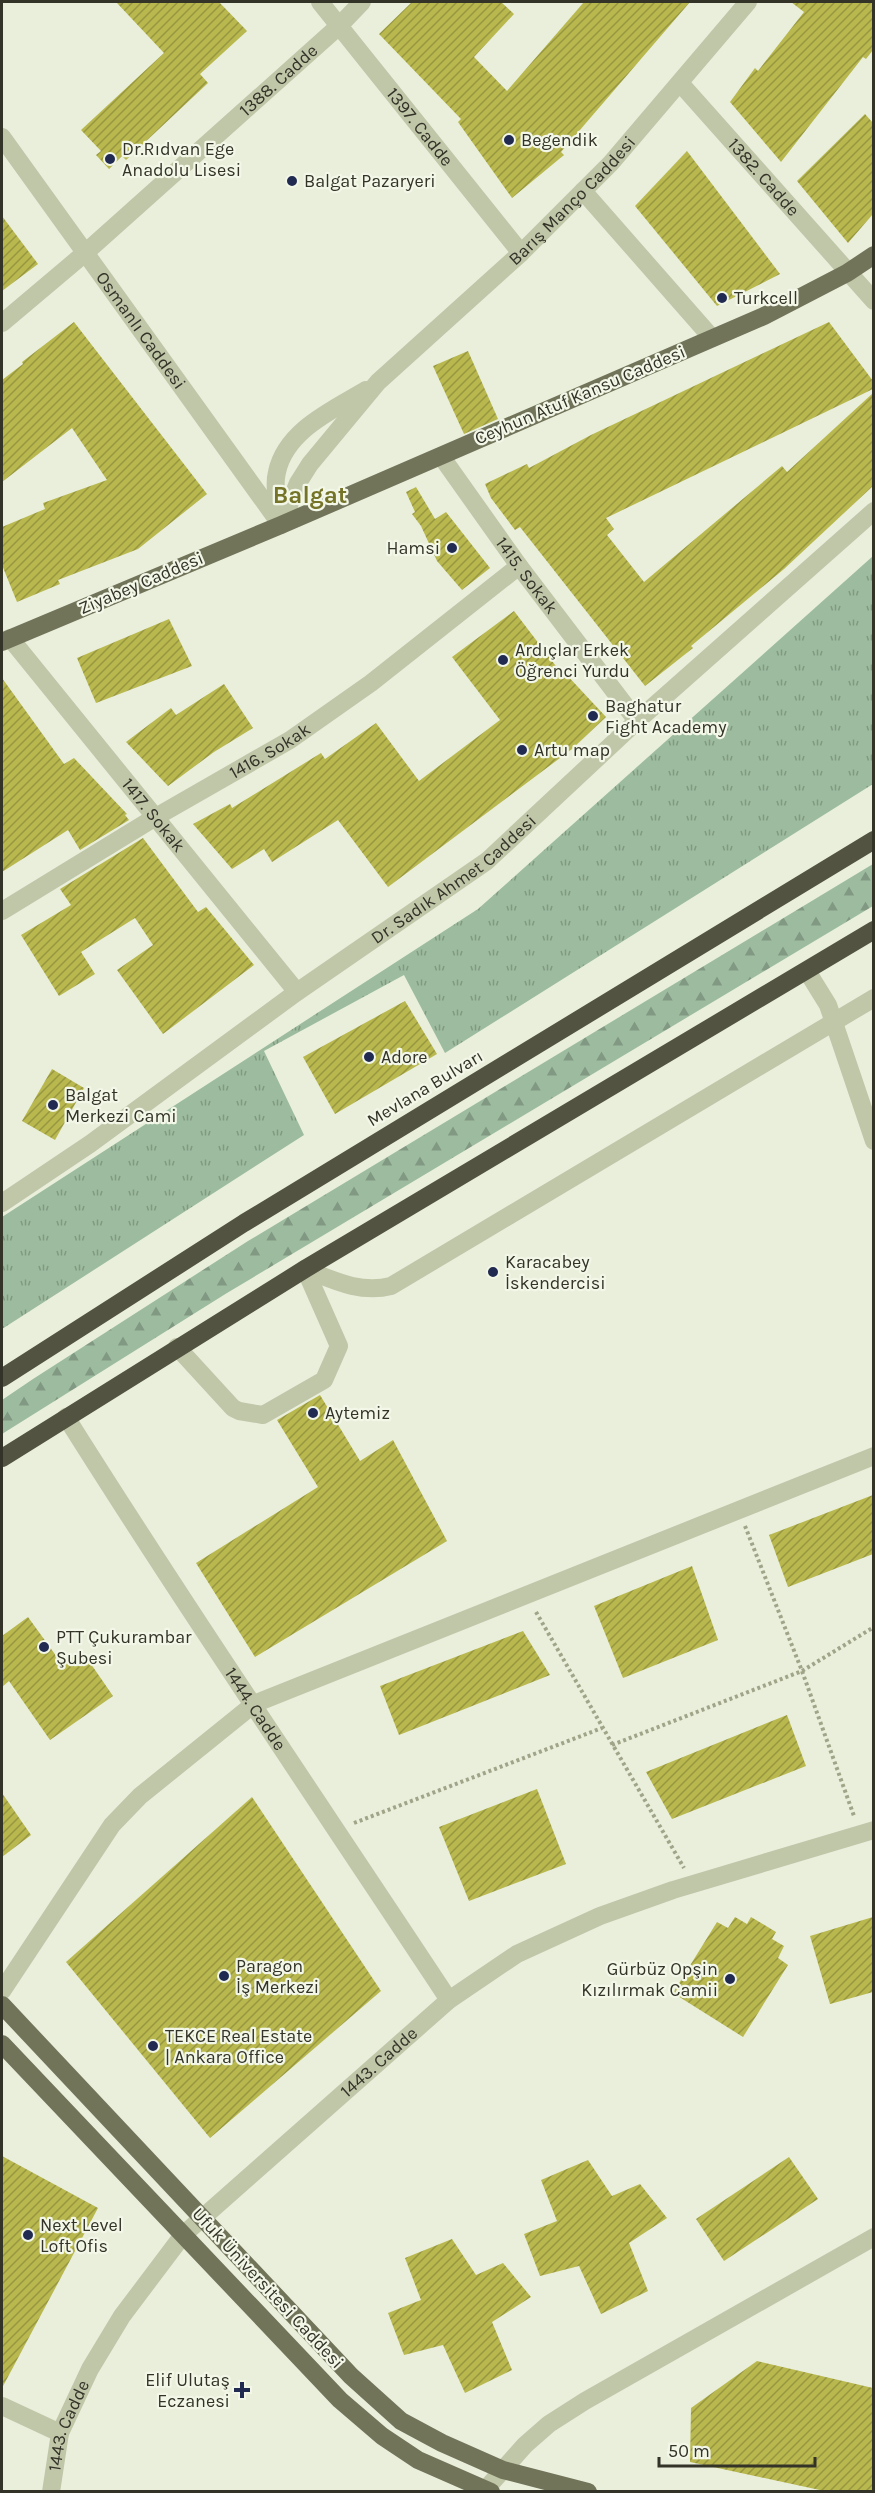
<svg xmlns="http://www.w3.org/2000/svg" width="875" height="2493" font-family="Karla,sans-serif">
  <defs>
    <pattern id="forest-firs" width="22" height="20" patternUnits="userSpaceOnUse" patternTransform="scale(1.5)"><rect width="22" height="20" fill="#9dbc9f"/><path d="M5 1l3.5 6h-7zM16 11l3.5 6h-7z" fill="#819982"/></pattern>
    <pattern id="park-tufts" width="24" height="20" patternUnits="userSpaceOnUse" patternTransform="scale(1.5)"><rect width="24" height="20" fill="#9dbc9f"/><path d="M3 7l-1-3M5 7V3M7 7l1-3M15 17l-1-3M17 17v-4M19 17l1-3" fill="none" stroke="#819982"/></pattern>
    <pattern id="building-hatch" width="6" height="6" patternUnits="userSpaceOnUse" patternTransform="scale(1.5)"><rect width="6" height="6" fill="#b9b84e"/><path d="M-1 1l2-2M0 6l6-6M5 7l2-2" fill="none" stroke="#979641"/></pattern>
  </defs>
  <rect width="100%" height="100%" fill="#e9efdb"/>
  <path fill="url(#forest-firs)" d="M 873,864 L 873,906 L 227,1293 L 2,1434 L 2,1400 L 33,1379 L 248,1241 Z"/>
  <path fill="url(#park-tufts)" d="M 873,556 L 873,784 L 445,1053 L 404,975 L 264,1051 L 304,1135 L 2,1329 L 2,1217 L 478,909 Z"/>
  <g fill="url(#building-hatch)">
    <path d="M 116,2 L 219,2 L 247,31 L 200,74 L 208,83 L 126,160 L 122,156 L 109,169 L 96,155 L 101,151 L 81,130 L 164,53 Z"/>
    <path d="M 412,2 L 501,2 L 514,14 L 474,57 L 507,91 L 584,2 L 690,2 L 561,152 L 564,155 L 512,198 L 458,122 L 461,119 L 379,34 Z"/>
    <path d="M 791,2 L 873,2 L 873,50 L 866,59 L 863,57 L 781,162 L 730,102 L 755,68 L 758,71 L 804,12 Z"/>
    <path d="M 865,114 L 873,123 L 873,214 L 848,243 L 797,181 Z"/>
    <path d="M 687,151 L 780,274 L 717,306 L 635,206 Z"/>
    <path d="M 2,216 L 38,264 L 2,291 Z"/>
    <path d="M 74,322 L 207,494 L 138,549 L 58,580 L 60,584 L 17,602 L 2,565 L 2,527 L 45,509 L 43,503 L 107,480 L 72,428 L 2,482 L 2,380 L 23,364 L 22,362 Z"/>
    <path d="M 829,322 L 873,381 L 873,389 L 606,518 L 614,529 L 607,535 L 644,582 L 782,466 L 787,472 L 873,393 L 873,486 L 784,569 L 691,646 L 693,648 L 645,686 L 520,527 L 515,530 L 491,498 L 485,484 L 527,464 L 529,468 L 591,435 Z"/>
    <path d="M 468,351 L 498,419 L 464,434 L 433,366 Z"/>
    <path d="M 416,487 L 435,519 L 446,512 L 490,568 L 462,590 L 437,561 L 421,526 L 412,514 L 415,512 L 406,492 Z"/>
    <path d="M 514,611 L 562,674 L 564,672 L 606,717 L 572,749 L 388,887 L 338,820 L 272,862 L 264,849 L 232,869 L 193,824 L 230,804 L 232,808 L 321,753 L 325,759 L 376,723 L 419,781 L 500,720 L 452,657 Z"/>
    <path d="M 169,619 L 192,666 L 96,703 L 77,658 Z"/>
    <path d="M 2,678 L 64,764 L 74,758 L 127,814 L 125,815 L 129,820 L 80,850 L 68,830 L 2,872 Z"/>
    <path d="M 224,684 L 253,728 L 214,752 L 168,786 L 126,742 L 171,708 L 176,715 Z"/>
    <path d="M 143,838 L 198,912 L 206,907 L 254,965 L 163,1034 L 117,970 L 153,945 L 135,918 L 81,952 L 95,974 L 59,996 L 21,935 L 71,905 L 60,889 Z"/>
    <path d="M 405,1001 L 437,1054 L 335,1114 L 303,1057 Z"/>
    <path d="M 52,1069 L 84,1088 L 55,1140 L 22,1121 Z"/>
    <path d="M 320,1395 L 360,1461 L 393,1440 L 447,1541 L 255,1657 L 196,1563 L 318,1487 L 277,1420 Z"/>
    <path d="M 873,1495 L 873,1554 L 788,1587 L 769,1535 Z"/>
    <path d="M 692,1566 L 718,1640 L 623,1678 L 594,1606 Z"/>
    <path d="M 28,1617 L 62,1664 L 82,1651 L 113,1696 L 50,1740 L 9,1681 L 2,1687 L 2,1636 Z"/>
    <path d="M 523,1631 L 550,1675 L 399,1735 L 380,1686 Z"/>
    <path d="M 787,1715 L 806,1766 L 672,1819 L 646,1772 Z"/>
    <path d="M 537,1789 L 566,1864 L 469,1901 L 439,1827 Z"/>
    <path d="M 2,1793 L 31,1835 L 2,1857 Z"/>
    <path d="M 252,1797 L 381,1991 L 210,2138 L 66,1962 Z"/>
    <path d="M 735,1917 L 747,1924 L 751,1917 L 776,1932 L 772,1939 L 784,1946 L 778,1958 L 788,1965 L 743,2037 L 673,1993 L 717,1922 L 728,1928 Z"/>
    <path d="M 873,1917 L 873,1992 L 830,2004 L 810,1936 Z"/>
    <path d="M 2,2156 L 98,2208 L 2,2388 Z"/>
    <path d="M 789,2157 L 818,2199 L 724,2261 L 696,2219 Z"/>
    <path d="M 588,2160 L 612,2196 L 640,2184 L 667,2218 L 629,2243 L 648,2291 L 601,2314 L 579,2266 L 540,2276 L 524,2234 L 557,2221 L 541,2180 Z"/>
    <path d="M 452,2239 L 476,2275 L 503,2263 L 531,2297 L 492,2322 L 512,2370 L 465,2393 L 443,2345 L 404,2355 L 388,2313 L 421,2300 L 405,2258 Z"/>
    <path d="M 757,2361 L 873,2388 L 873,2492 L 829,2492 L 690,2462 L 691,2408 Z"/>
  </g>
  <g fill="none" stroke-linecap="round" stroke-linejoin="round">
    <g stroke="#a0a488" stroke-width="4" stroke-dasharray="3 3" stroke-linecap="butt">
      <path d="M 745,1526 L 802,1671 L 854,1816"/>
      <path d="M 536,1612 L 684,1868"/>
      <path d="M 612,1745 L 802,1671 L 874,1627"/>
      <path d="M 354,1823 L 602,1728"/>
    </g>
    <g stroke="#c0c6a8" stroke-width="18">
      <path id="s1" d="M 320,2 L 521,253"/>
      <path id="s2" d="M 680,83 L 874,301"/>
      <path id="s3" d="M 2,137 L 281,525"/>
      <path d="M 583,191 L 712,338"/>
      <path id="s4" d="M 2,323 L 85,253 L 339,26 L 362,2"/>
      <path id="s5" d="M 441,456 L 519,566 L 637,721"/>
      <path d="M 281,523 C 279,507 273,488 277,472 C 286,430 333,410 366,390"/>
      <path id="s6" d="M 281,525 L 298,483 L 310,464 L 378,382 L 521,253 L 611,163 L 748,2"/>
      <path id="s7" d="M 10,638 L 297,992"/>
      <path id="s8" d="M 2,911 L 154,818 L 290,740 L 371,683 L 519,566"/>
      <path d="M 807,971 L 828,1005 L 874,1141"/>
      <path id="s9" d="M 2,1203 L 90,1144 L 297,992 L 487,861 L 637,721 L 874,511"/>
      <path d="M 305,1269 C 333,1280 360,1294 391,1286 L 874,998"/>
      <path d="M 177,1347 L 233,1408 L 239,1411 L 263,1415 L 324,1380 L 339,1346 L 305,1269"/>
      <path id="s10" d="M 66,1417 C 190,1614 321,1806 449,2000"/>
      <path d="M 2,1991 L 112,1825 L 140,1796 L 254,1704 L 874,1456"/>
      <path d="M 2,2406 L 60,2433"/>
      <path d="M 485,2490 L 525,2445 L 549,2424 L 585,2401 L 874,2237"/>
      <path id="s11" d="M 51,2492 L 60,2433 L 90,2369 L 122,2316 L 183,2235 L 449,2000 L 517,1954 L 600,1916 L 673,1890 L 874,1830"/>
    </g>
    <g stroke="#72745a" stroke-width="18">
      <path d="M 2,642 L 281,525 L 764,316 L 847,273 L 874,255"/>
      <path d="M 2,2005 L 351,2376 L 401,2421 L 442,2443 L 503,2470 L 588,2492"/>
      <path d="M 2,2044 L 340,2400 L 382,2436 L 418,2460 L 491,2492"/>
    </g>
    <g stroke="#525340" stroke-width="18">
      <path d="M 2,1378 L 244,1223 L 874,840"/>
      <path d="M 2,1458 L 305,1269 L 874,930"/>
    </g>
  </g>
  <g fill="#212a50" stroke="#f2f7e7" stroke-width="2">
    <circle cx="509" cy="140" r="6"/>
    <circle cx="110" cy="159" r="6"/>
    <circle cx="292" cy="181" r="6"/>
    <circle cx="722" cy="298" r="6"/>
    <circle cx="452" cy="548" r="6"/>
    <circle cx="503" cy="660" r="6"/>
    <circle cx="593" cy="716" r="6"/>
    <circle cx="522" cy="750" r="6"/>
    <circle cx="369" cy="1057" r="6"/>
    <circle cx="53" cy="1105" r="6"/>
    <circle cx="493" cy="1272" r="6"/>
    <circle cx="313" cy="1413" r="6"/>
    <circle cx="44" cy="1647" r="6"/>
    <circle cx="224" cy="1976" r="6"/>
    <circle cx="730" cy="1979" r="6"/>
    <circle cx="153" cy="2046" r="6"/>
    <circle cx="28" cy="2235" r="6"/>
    <path d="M239 2381h6v6h6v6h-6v6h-6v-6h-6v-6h6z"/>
  </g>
  <g text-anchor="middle" stroke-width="4.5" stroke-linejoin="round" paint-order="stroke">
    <g font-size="18" fill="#333328" stroke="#f2f7e7">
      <text dy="6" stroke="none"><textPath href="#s4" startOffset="368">1388. Cadde</textPath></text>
      <text dy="6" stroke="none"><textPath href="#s1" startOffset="160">1397. Cadde</textPath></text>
      <text dy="6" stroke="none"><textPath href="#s2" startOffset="126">1382. Cadde</textPath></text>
      <text dy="6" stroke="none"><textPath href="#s6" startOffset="440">Barış Manço Caddesi</textPath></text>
      <text dy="6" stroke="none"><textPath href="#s3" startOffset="238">Osmanlı Caddesi</textPath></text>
      <text transform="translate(580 395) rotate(-23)" y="6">Ceyhun Atuf Kansu Caddesi</text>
      <text dy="6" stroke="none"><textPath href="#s5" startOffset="147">1415. Sokak</textPath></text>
      <text transform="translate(141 583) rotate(-23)" y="6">Ziyabey Caddesi</text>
      <text dy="6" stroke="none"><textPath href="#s8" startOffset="312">1416. Sokak</textPath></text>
      <text dy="6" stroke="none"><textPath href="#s7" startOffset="228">1417. Sokak</textPath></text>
      <text dy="6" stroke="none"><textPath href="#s9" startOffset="556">Dr. Sadık Ahmet Caddesi</textPath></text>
      <text transform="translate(425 1088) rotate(-31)" y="6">Mevlana Bulvarı</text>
      <text dy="6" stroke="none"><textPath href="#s10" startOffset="348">1444. Cadde</textPath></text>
      <text dy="6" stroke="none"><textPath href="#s11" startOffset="555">1443. Cadde</textPath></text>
      <text transform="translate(268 2288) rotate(47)" y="6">Ufuk Üniversitesi Caddesi</text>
      <text dy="6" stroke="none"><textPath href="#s11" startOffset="69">1443. Cadde</textPath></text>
    </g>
    <g font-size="18" fill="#333328" stroke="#f2f7e7" text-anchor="start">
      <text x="521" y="146">Begendik</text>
      <text x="122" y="155">Dr.Rıdvan Ege<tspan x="122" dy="21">Anadolu Lisesi</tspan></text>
      <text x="304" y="187">Balgat Pazaryeri</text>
      <text x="734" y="304">Turkcell</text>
      <text x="440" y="554" text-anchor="end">Hamsi</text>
      <text x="515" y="656">Ardıçlar Erkek<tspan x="515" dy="21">Öğrenci Yurdu</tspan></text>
      <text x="605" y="712">Baghatur<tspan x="605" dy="21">Fight Academy</tspan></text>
      <text x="534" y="756">Artu map</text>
      <text x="381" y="1063">Adore</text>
      <text x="65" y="1101">Balgat<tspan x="65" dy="21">Merkezi Cami</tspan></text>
      <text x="505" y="1268">Karacabey<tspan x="505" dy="21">İskendercisi</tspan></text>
      <text x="325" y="1419">Aytemiz</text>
      <text x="56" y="1643">PTT Çukurambar<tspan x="56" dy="21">Şubesi</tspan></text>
      <text x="236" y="1972">Paragon<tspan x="236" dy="21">İş Merkezi</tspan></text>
      <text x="718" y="1975" text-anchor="end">Gürbüz Opşin<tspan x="718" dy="21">Kızılırmak Camii</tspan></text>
      <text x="165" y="2042">TEKCE Real Estate<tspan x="165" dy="21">| Ankara Office</tspan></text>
      <text x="40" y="2231">Next Level<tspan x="40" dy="21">Loft Ofis</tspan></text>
      <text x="230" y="2386" text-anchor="end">Elif Ulutaş<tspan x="230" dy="21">Eczanesi</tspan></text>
    </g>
    <g font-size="24" font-weight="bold" fill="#757328" stroke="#f2f7e7">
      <text x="310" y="503">Balgat</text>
    </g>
  </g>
  <rect width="875" height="2493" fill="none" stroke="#333328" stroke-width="6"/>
  <path d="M659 2457v9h156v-9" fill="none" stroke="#333328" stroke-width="3"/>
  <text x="668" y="2457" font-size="18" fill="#333328" stroke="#f2f7e7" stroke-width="4.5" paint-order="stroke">50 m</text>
</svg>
